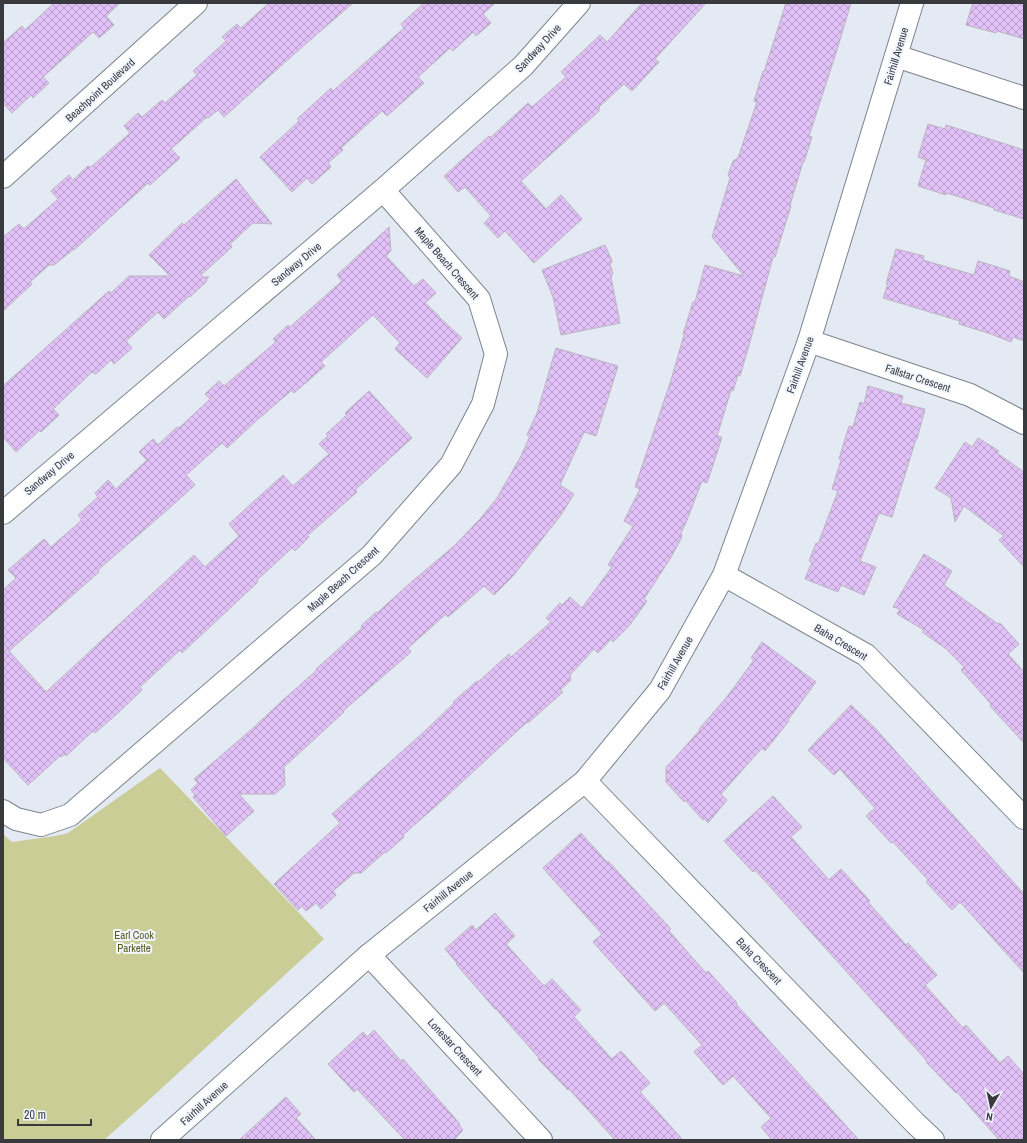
<svg xmlns="http://www.w3.org/2000/svg" width="1027" height="1143" font-family="'Archivo Narrow',sans-serif">
  <defs>
    <pattern id="building-cross-hatch" width="8" height="8" patternUnits="userSpaceOnUse"><rect width="8" height="8" fill="#e1c1f7"/><path d="M0 0l8 8M0 8l8-8" fill="none" stroke="#b79ec9"/></pattern>
  </defs>
  <rect width="100%" height="100%" fill="#e3eaf4"/>
  <path fill="#cacd95" d="M 160,768 L 324,939 L 150,1099 L 104,1140 L 3,1140 L 3,834 L 12,842 L 55,836 L 68,833 Z"/>
  <g fill="url(#building-cross-hatch)" stroke="#bab4be">
    <path d="M 54,3 L 120,3 L 106,16 L 114,25 L 99,38 L 93,32 L 43,77 L 49,83 L 33,98 L 31,95 L 12,113 L 3,103 L 3,43 L 22,26 L 25,30 Z"/>
    <path d="M 269,3 L 353,3 L 301,48 L 224,117 L 218,110 L 208,118 L 207,117 L 171,149 L 180,158 L 150,185 L 148,183 L 74,250 L 74,249 L 54,265 L 49,265 L 30,282 L 32,284 L 3,311 L 3,237 L 19,224 L 24,229 L 58,199 L 51,191 L 69,175 L 73,180 L 88,166 L 91,167 L 130,133 L 124,126 L 138,113 L 142,117 L 162,100 L 165,103 L 197,75 L 193,71 L 226,41 L 222,37 L 237,24 L 241,28 Z"/>
    <path d="M 424,3 L 495,3 L 483,14 L 491,23 L 476,36 L 473,32 L 453,51 L 450,48 L 418,77 L 424,83 L 387,116 L 382,111 L 341,148 L 343,150 L 328,163 L 331,167 L 312,184 L 307,178 L 292,192 L 260,157 L 299,121 L 297,119 L 331,88 L 333,91 L 404,28 L 401,24 Z"/>
    <path d="M 642,3 L 706,3 L 655,59 L 659,62 L 632,91 L 624,84 L 599,107 L 599,111 L 521,181 L 546,209 L 561,195 L 582,219 L 534,263 L 505,231 L 498,238 L 484,223 L 491,216 L 465,187 L 458,192 L 444,176 L 489,136 L 491,137 L 528,103 L 532,107 L 566,77 L 561,72 L 600,35 L 607,42 Z"/>
    <path d="M 786,3 L 851,3 L 836,53 L 809,136 L 812,137 L 804,162 L 803,162 L 790,205 L 791,206 L 775,257 L 773,257 L 750,342 L 740,376 L 738,375 L 733,391 L 731,390 L 717,436 L 722,437 L 713,465 L 707,483 L 702,481 L 687,520 L 681,533 L 682,537 L 670,559 L 644,599 L 647,601 L 629,626 L 613,642 L 611,639 L 598,653 L 594,649 L 570,675 L 571,680 L 560,690 L 563,692 L 528,723 L 527,722 L 461,783 L 437,805 L 403,835 L 404,837 L 386,853 L 385,852 L 361,873 L 354,873 L 333,891 L 336,895 L 321,909 L 316,903 L 306,911 L 302,906 L 298,910 L 274,884 L 340,823 L 332,814 L 426,730 L 454,703 L 453,702 L 477,681 L 478,682 L 509,654 L 511,657 L 551,622 L 546,618 L 560,603 L 562,605 L 570,597 L 582,608 L 612,567 L 608,565 L 633,526 L 624,521 L 640,489 L 635,487 L 671,380 L 684,335 L 683,334 L 693,302 L 695,302 L 705,265 L 744,276 L 712,237 L 730,178 L 728,175 L 733,161 L 738,158 L 757,102 L 754,101 L 763,71 L 764,72 Z"/>
    <path d="M 973,3 L 1024,3 L 1024,39 L 997,31 L 996,33 L 966,25 Z"/>
    <path d="M 928,124 L 945,129 L 946,125 L 1024,150 L 1024,219 L 994,210 L 994,208 L 947,193 L 946,195 L 918,186 L 926,160 L 918,157 Z"/>
    <path d="M 236,179 L 272,224 L 253,223 L 230,244 L 232,247 L 201,275 L 203,277 L 209,277 L 206,280 L 207,281 L 190,297 L 189,296 L 164,319 L 158,312 L 126,341 L 132,348 L 114,364 L 111,360 L 96,374 L 92,372 L 53,409 L 59,415 L 41,432 L 40,430 L 16,452 L 3,437 L 3,386 L 109,291 L 111,293 L 129,276 L 170,276 L 149,255 L 182,223 L 184,225 Z"/>
    <path d="M 389,227 L 391,251 L 386,256 L 414,286 L 423,279 L 436,293 L 425,303 L 439,316 L 439,317 L 462,338 L 427,378 L 395,349 L 400,343 L 373,315 L 321,362 L 325,366 L 294,393 L 292,390 L 256,421 L 227,448 L 222,443 L 186,475 L 195,485 L 166,511 L 98,570 L 99,572 L 9,651 L 46,692 L 194,555 L 205,567 L 239,536 L 229,524 L 283,475 L 293,486 L 329,454 L 319,444 L 328,436 L 326,434 L 347,415 L 345,413 L 369,391 L 412,438 L 355,490 L 357,492 L 307,536 L 309,537 L 295,551 L 292,548 L 257,580 L 258,582 L 182,653 L 180,650 L 140,687 L 142,690 L 118,713 L 95,733 L 93,731 L 66,756 L 65,754 L 61,757 L 60,756 L 28,785 L 3,758 L 3,590 L 16,578 L 8,570 L 44,539 L 51,547 L 82,520 L 78,515 L 98,497 L 95,493 L 108,480 L 116,489 L 147,460 L 139,452 L 153,439 L 158,445 L 177,427 L 179,428 L 210,399 L 205,394 L 219,381 L 224,386 L 276,342 L 273,339 L 288,325 L 290,327 L 342,281 L 337,275 Z"/>
    <path d="M 605,245 L 612,261 L 610,265 L 613,273 L 611,277 L 620,323 L 561,335 L 553,297 L 542,270 Z"/>
    <path d="M 896,249 L 924,256 L 923,260 L 974,275 L 978,261 L 1010,271 L 1009,276 L 1024,282 L 1024,341 L 1013,337 L 1011,342 L 991,334 L 959,324 L 960,321 L 883,298 L 888,284 L 886,284 Z"/>
    <path d="M 556,348 L 618,366 L 596,436 L 584,432 L 560,485 L 574,494 L 561,515 L 513,576 L 494,595 L 484,586 L 448,617 L 446,614 L 408,648 L 411,652 L 343,711 L 344,712 L 284,767 L 285,785 L 275,794 L 239,794 L 254,811 L 226,836 L 193,797 L 195,795 L 191,790 L 198,783 L 194,779 L 253,728 L 283,700 L 317,670 L 316,669 L 362,628 L 361,626 L 376,612 L 377,613 L 409,584 L 454,546 L 480,519 L 497,498 L 521,456 L 530,436 L 527,435 L 537,413 Z"/>
    <path d="M 868,386 L 903,396 L 901,403 L 925,409 L 917,439 L 916,439 L 892,517 L 879,513 L 860,561 L 876,567 L 864,595 L 841,585 L 838,592 L 805,579 L 812,562 L 809,561 L 816,543 L 818,544 L 838,491 L 832,489 L 841,460 L 839,459 L 849,426 L 853,427 L 860,402 L 864,404 Z"/>
    <path d="M 978,438 L 999,451 L 997,453 L 1024,472 L 1024,567 L 999,540 L 1004,536 L 964,506 L 955,522 L 951,498 L 935,488 L 965,442 L 972,447 Z"/>
    <path d="M 924,554 L 952,571 L 944,585 L 998,624 L 1000,623 L 1019,644 L 1008,654 L 1024,672 L 1024,743 L 990,706 L 991,704 L 961,670 L 964,667 L 945,648 L 922,632 L 924,630 L 897,614 L 900,609 L 893,607 Z"/>
    <path d="M 762,642 L 816,682 L 788,720 L 789,721 L 765,751 L 762,748 L 721,794 L 727,800 L 708,823 L 704,818 L 703,820 L 685,800 L 684,802 L 666,782 L 666,767 L 674,759 L 700,730 L 699,729 L 726,698 L 754,660 L 751,658 Z"/>
    <path d="M 851,705 L 874,727 L 1024,894 L 1024,973 L 960,902 L 952,910 L 926,882 L 928,880 L 893,842 L 891,843 L 866,816 L 875,808 L 840,769 L 834,775 L 808,750 Z"/>
    <path d="M 773,796 L 802,827 L 791,837 L 829,880 L 841,869 L 870,901 L 868,902 L 906,945 L 908,943 L 937,975 L 925,985 L 963,1028 L 966,1025 L 1000,1063 L 1008,1056 L 1024,1074 L 1024,1140 L 999,1140 L 957,1092 L 956,1093 L 926,1062 L 927,1061 L 755,870 L 753,872 L 724,841 Z"/>
    <path d="M 581,833 L 607,862 L 608,861 L 671,929 L 669,931 L 706,973 L 708,971 L 737,1003 L 736,1004 L 859,1140 L 772,1140 L 761,1127 L 771,1118 L 733,1076 L 723,1085 L 694,1052 L 702,1045 L 664,1003 L 655,1011 L 593,942 L 602,934 L 543,868 Z"/>
    <path d="M 495,913 L 515,936 L 506,944 L 544,986 L 552,979 L 581,1010 L 574,1017 L 612,1059 L 621,1051 L 650,1083 L 640,1092 L 683,1140 L 615,1140 L 569,1089 L 568,1090 L 538,1059 L 539,1058 L 496,1009 L 495,1009 L 456,964 L 457,963 L 445,949 L 472,925 L 476,930 Z"/>
    <path d="M 374,1030 L 401,1061 L 403,1059 L 460,1124 L 459,1125 L 463,1130 L 454,1140 L 405,1140 L 357,1089 L 354,1092 L 328,1064 L 363,1032 L 367,1037 Z"/>
    <path d="M 286,1097 L 301,1114 L 296,1118 L 316,1140 L 239,1140 Z"/>
  </g>
  <g fill="none" stroke-linecap="round" stroke-linejoin="round">
    <g stroke="#7d848c" stroke-width="24">
      <g id="street">
        <path d="M 896,56 L 1024,98"/>
        <path d="M 3,177 L 196,3"/>
        <path d="M 809,341 L 970,395 L 1024,423"/>
        <path d="M 3,513 L 383,190 L 523,66 L 579,3"/>
        <path d="M 724,575 L 866,655 L 1024,818"/>
        <path d="M 585,781 L 915,1123 L 933,1140"/>
        <path d="M 3,811 L 16,819 L 41,825 L 70,815 L 372,555 L 451,465 L 483,404 L 496,354 L 479,299 L 383,190"/>
        <path d="M 369,955 L 541,1140"/>
      </g>
    </g>
    <g stroke="#7d848c" stroke-width="24">
      <path id="secondary" d="M 162,1140 L 369,955 L 585,781 L 660,690 L 724,575 L 809,341 L 912,3"/>
    </g>
    <use href="#street" stroke="#fff" stroke-width="22"/>
    <use href="#secondary" stroke="#fff" stroke-width="22"/>
  </g>
  <g text-anchor="middle" stroke-width="4" stroke-linejoin="round" paint-order="stroke">
    <g font-size="11" fill="#383a3e" stroke="#f2f7ff">
      <text transform="translate(538 48) rotate(-47)" y="4">Sandway Drive</text>
      <text transform="translate(896 56) rotate(-73)" y="4">Fairhill Avenue</text>
      <text transform="translate(100 90) rotate(-42)" y="4">Beachpoint Boulevard</text>
      <text transform="translate(447 263) rotate(49)" y="4">Maple Beach Crescent</text>
      <text transform="translate(296 264) rotate(-40)" y="4">Sandway Drive</text>
      <text transform="translate(800 365) rotate(-70)" y="4">Fairhill Avenue</text>
      <text transform="translate(918 378) rotate(18)" y="4">Fallstar Crescent</text>
      <text transform="translate(49 473) rotate(-40)" y="4">Sandway Drive</text>
      <text transform="translate(343 579) rotate(-42)" y="4">Maple Beach Crescent</text>
      <text transform="translate(841 642) rotate(31)" y="4">Baha Crescent</text>
      <text transform="translate(675 663) rotate(-60)" y="4">Fairhill Avenue</text>
      <text transform="translate(448 891) rotate(-39)" y="4">Fairhill Avenue</text>
      <text transform="translate(759 961) rotate(46)" y="4">Baha Crescent</text>
      <text transform="translate(455 1047) rotate(47)" y="4">Lonestar Crescent</text>
      <text transform="translate(204 1103) rotate(-42)" y="4">Fairhill Avenue</text>
    </g>
    <g font-size="11" fill="#57581f" stroke="#f2f7ff">
      <text x="134" y="939">Earl Cook<tspan x="134" dy="13">Parkette</tspan></text>
    </g>
  </g>
  <rect width="1027" height="1143" fill="none" stroke="#383a3e" stroke-width="8"/>
  <g transform="translate(991 1107) rotate(189)" stroke="#f2f7ff" stroke-width="3" paint-order="stroke">
  <path d="M0-3L7 15L0 10L-7 15Z" fill="#383a3e"/>
  <text y="-6" font-size="11" font-weight="bold" text-anchor="middle" fill="#383a3e">N</text>
  </g>
  <path d="M18 1119v6h73v-6" fill="none" stroke="#383a3e" stroke-width="2"/>
  <text x="24" y="1119" font-size="12" fill="#383a3e" stroke="#f2f7ff" stroke-width="3" paint-order="stroke">20 m</text>
</svg>
